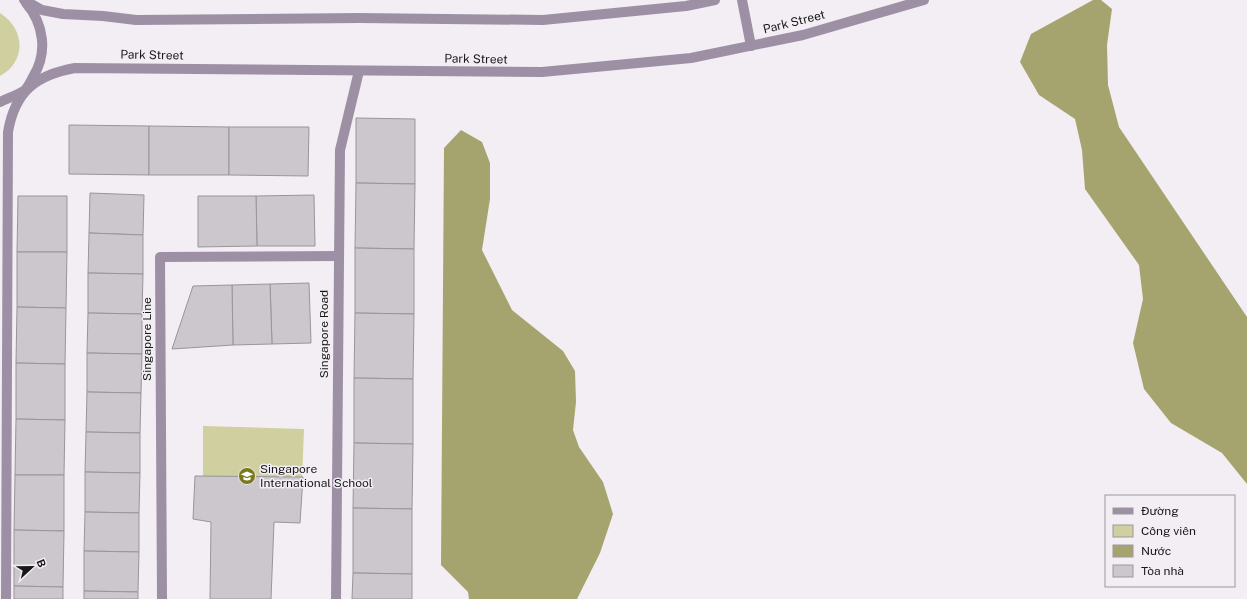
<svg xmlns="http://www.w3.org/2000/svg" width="1247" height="599" font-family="'Public Sans',sans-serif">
  <rect width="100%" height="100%" fill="#f2eef4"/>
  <g fill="#cfcf9f">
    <path d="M 0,13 C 25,29 27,61 0,76 Z"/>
    <path d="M 203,426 L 304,429 L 302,480 L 203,478 Z"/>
  </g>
  <g fill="#a6a46e">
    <path d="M 1093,0 L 1101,0 L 1112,9 L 1107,45 L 1108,85 L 1119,127 L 1247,317 L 1247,484 L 1222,453 L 1171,423 L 1144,389 L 1133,343 L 1143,299 L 1139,265 L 1085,189 L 1082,150 L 1075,119 L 1039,95 L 1020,62 L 1031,34 Z"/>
    <path d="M 461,130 L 482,142 L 490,163 L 490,199 L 482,250 L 512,310 L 563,351 L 575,371 L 576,402 L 573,430 L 579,447 L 603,482 L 613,514 L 600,553 L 577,599 L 469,599 L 468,592 L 441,565 L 444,148 Z"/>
  </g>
  <g fill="#cbc7cd" stroke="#99959a">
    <path d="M 356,118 L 415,119 L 415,184 L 356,183 Z"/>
    <path d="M 69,125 L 149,126 L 149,175 L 69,174 Z"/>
    <path d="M 149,126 L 229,127 L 229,175 L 149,175 Z"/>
    <path d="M 229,127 L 309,127 L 308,176 L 229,175 Z"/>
    <path d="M 356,183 L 415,184 L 414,249 L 355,248 Z"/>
    <path d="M 90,193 L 144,195 L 143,235 L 89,233 Z"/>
    <path d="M 314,195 L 315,246 L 257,246 L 256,196 Z"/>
    <path d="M 18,196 L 67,196 L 67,252 L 17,252 Z"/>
    <path d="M 198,196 L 256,196 L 257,246 L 198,247 Z"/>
    <path d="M 89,233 L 143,235 L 143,274 L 88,273 Z"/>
    <path d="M 355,248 L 414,249 L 414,314 L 355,313 Z"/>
    <path d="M 17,252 L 67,252 L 66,308 L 17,307 Z"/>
    <path d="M 88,273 L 143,274 L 142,314 L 88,313 Z"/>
    <path d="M 309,283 L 311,343 L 272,344 L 270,284 Z"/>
    <path d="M 270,284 L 272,344 L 233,345 L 232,285 Z"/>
    <path d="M 232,285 L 233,345 L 172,349 L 193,286 Z"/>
    <path d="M 17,307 L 66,308 L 65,364 L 16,363 Z"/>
    <path d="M 88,313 L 142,314 L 142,354 L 87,353 Z"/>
    <path d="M 355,313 L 414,314 L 413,379 L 354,378 Z"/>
    <path d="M 87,353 L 142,354 L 141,393 L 87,392 Z"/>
    <path d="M 16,363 L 65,364 L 65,420 L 16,419 Z"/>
    <path d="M 354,378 L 413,379 L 413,444 L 354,443 Z"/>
    <path d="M 87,392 L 141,393 L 140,433 L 86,432 Z"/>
    <path d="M 16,419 L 65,420 L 64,475 L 15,475 Z"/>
    <path d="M 86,432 L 140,433 L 140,473 L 85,472 Z"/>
    <path d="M 354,443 L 413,444 L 412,509 L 353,508 Z"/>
    <path d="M 85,472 L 140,473 L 139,513 L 85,512 Z"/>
    <path d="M 15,475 L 64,475 L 64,531 L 14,530 Z"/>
    <path d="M 195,476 L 303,477 L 300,523 L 274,522 L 271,599 L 210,599 L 211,522 L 193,519 Z"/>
    <path d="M 353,508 L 412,509 L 412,574 L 353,573 Z"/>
    <path d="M 85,512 L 139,513 L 139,552 L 84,551 Z"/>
    <path d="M 14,530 L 64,531 L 63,587 L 14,586 Z"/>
    <path d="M 84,551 L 139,552 L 138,592 L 84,591 Z"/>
    <path d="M 353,573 L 412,574 L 412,599 L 352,599 Z"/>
    <path d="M 14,586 L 63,587 L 63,599 L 14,599 Z"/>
    <path d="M 84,591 L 138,592 L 138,599 L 84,599 Z"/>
  </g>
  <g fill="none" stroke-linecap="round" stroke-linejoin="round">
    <g stroke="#9e90a4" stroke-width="10">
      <path d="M 742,0 L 751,46"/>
      <path d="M 162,599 L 160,257 L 338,256"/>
      <path d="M 336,599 L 340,150 L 359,71"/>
    </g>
    <g stroke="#9e90a4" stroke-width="10">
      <path d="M 24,0 L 42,10 L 63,14 L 103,16 L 136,20 L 359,18 L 543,20 L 686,6 L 715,0"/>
      <path d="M 0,102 C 8,98 18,95 25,90 C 28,87 31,81 33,77 C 48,53 44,24 26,3"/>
      <path d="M 6,599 L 8,132 C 15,91 36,75 75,68 L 542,72 L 691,58 L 803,35 L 924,0"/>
    </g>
  </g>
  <defs>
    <g id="school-disc" transform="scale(0.9)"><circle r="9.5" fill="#7b781d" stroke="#f2eef4"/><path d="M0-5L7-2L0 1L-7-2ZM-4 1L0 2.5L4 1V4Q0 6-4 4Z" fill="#fff"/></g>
  </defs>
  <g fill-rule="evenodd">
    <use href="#school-disc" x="247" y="476"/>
  </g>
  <g text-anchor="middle" stroke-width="3" stroke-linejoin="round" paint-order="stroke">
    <g font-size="12" fill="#191819" stroke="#f2eef4">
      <text transform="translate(794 22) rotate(-14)" y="4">Park Street</text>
      <text transform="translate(152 55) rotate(1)" y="4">Park Street</text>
      <text transform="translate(476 59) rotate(1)" y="4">Park Street</text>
      <text transform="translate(324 334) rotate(-90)" y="4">Singapore Road</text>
      <text transform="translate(147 339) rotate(-90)" y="4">Singapore Line</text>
    </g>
    <g font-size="12" fill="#191819" stroke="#f2eef4" text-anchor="start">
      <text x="260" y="473">Singapore<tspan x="260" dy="14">International School</tspan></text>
    </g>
  </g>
  <rect x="1105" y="495" width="130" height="92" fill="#f2eef4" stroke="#9b989c"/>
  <rect x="1113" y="508" width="20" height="6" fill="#9e90a4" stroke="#9b989c"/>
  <text x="1141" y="515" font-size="12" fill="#191819">Đường</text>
  <rect x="1113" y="525" width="20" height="12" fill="#cfcf9f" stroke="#9b989c"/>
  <text x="1141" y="535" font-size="12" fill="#191819">Công viên</text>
  <rect x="1113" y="545" width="20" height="12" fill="#a6a46e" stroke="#9b989c"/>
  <text x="1141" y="555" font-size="12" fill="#191819">Nước</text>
  <rect x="1113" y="565" width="20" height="12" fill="#cbc7cd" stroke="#9b989c"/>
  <text x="1141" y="575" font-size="12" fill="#191819">Tòa nhà</text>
  <g transform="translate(32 567) rotate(68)" stroke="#f2eef4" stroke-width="3" paint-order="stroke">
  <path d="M0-3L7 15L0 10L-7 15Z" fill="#191819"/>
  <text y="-6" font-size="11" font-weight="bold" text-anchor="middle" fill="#191819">B</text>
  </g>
</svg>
